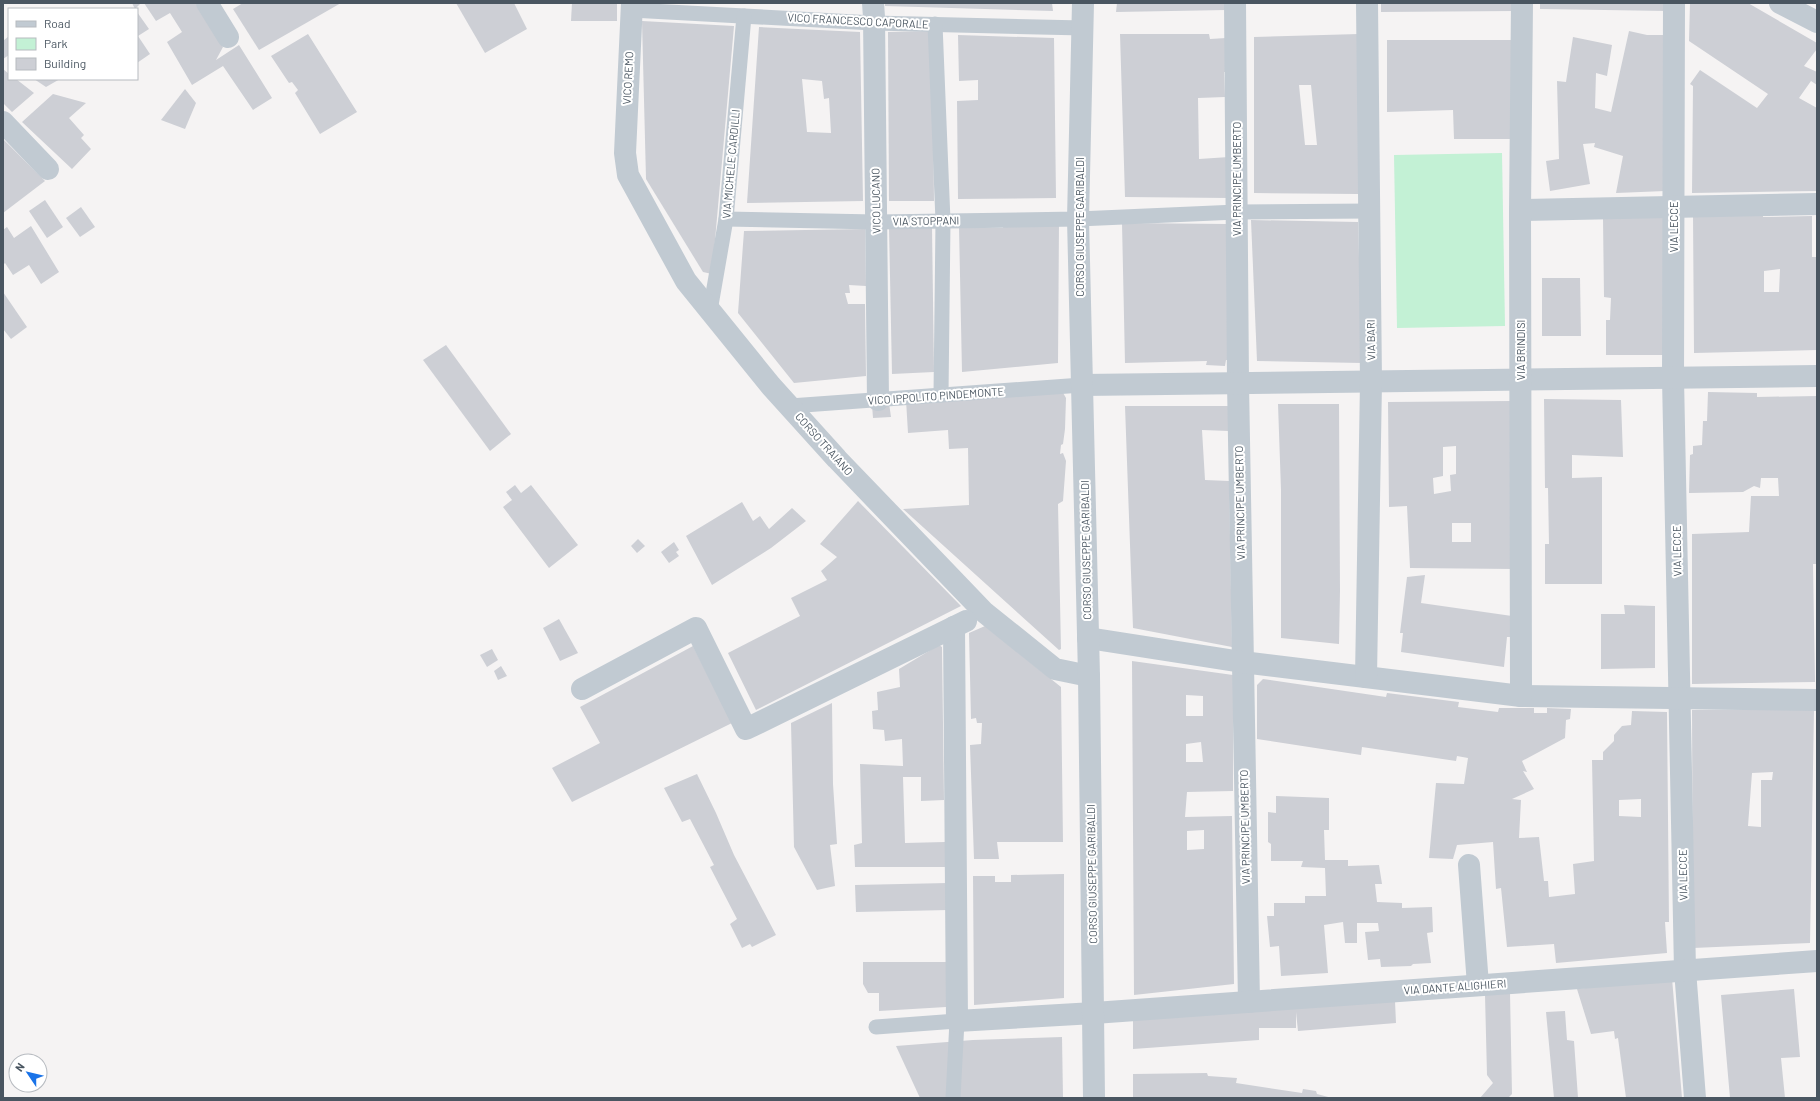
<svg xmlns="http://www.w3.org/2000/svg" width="1820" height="1101" font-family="Barlow,sans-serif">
  <rect width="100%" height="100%" fill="#f5f3f3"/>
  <path fill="#c3f1d5" d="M 1502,153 L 1505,326 L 1397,328 L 1394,155 Z"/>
  <g fill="#cdcfd5" fill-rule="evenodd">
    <path d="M 132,3 L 141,3 L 135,9 Z"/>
    <path d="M 144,3 L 196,3 L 223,47 L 216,60 L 239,45 L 272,98 L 253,110 L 223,66 L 192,85 L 167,42 L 182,32 L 170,13 L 156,21 Z"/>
    <path d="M 243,3 L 341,3 L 259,50 L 233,9 Z"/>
    <path d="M 456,3 L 514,3 L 527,29 L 485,53 Z"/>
    <path d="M 572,3 L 617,3 L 617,21 L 571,21 Z"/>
    <path d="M 885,3 L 1052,3 L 1053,11 L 885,6 Z"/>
    <path d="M 1117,3 L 1226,3 L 1226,10 L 1116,12 Z"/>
    <path d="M 1381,3 L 1515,3 L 1515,11 L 1381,12 Z"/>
    <path d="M 1540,3 L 1668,3 L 1669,11 L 1540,9 Z"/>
    <path d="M 1690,3 L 1748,3 L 1817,43 L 1817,49 L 1804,66 L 1817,72 L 1817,85 L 1811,81 L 1799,98 L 1817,108 L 1817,191 L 1692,193 L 1693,86 L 1690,84 L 1700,70 L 1757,108 L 1768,94 L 1689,41 Z"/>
    <path d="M 137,12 L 149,29 L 138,36 L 150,54 L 137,63 Z"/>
    <path d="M 642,21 L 734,26 L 712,274 L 703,272 L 646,179 Z"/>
    <path d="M 759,27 L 860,32 L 863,201 L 747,203 ZM 802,79 L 822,81 L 824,99 L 829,98 L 831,133 L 807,132 Z"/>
    <path d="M 932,31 L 934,201 L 889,201 L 888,32 Z"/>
    <path d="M 1629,31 L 1647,35 L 1666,35 L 1665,191 L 1616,193 L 1623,156 L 1594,147 L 1595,143 L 1583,144 L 1590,184 L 1550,191 L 1546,161 L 1559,159 L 1557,81 L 1566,82 L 1573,37 L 1612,45 L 1607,76 L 1596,73 L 1595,108 L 1611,112 Z"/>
    <path d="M 308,34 L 357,112 L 320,134 L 295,93 L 298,90 L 292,82 L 289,83 L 271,56 Z"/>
    <path d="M 1120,34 L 1209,34 L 1210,39 L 1226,38 L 1228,72 L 1224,72 L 1225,97 L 1198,98 L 1199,159 L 1229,157 L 1229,198 L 1125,197 Z"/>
    <path d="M 1359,34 L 1358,194 L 1254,193 L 1254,37 ZM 1299,85 L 1311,85 L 1317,145 L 1305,145 Z"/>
    <path d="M 958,35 L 1054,38 L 1056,198 L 958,199 L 957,101 L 978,100 L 978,80 L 959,81 Z"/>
    <path d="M 9,36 L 9,55 L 3,59 L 3,41 Z"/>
    <path d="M 1387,40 L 1512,40 L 1512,139 L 1454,139 L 1453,110 L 1387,112 Z"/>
    <path d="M 3,69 L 9,74 L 9,79 L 16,79 L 34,93 L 12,112 L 3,103 Z"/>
    <path d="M 34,79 L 60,79 L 46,87 Z"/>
    <path d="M 185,89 L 196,103 L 185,129 L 161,120 Z"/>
    <path d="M 53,94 L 86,103 L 69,118 L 84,135 L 81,138 L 91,149 L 72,169 L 22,122 Z"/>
    <path d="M 3,139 L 45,181 L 3,213 Z"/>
    <path d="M 45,200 L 63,227 L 47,238 L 29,211 Z"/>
    <path d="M 81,207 L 95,227 L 80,237 L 66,218 Z"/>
    <path d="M 1763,214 L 1763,217 L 1812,216 L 1812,257 L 1817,257 L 1817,350 L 1694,353 L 1693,215 ZM 1780,269 L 1779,292 L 1764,292 L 1764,271 Z"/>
    <path d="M 1666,217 L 1668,355 L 1606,355 L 1606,320 L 1610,320 L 1611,298 L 1604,297 L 1603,218 Z"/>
    <path d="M 1251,220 L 1358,222 L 1362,363 L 1257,361 Z"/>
    <path d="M 1004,222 L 1059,223 L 1058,363 L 962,372 L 959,227 L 1003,228 Z"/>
    <path d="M 1122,223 L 1227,224 L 1232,360 L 1226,360 L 1225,366 L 1206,365 L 1207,361 L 1125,363 Z"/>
    <path d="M 31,226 L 59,272 L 41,284 L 29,265 L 13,275 L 5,263 L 3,265 L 3,230 L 7,227 L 14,238 Z"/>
    <path d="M 889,227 L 932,227 L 934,372 L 892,374 Z"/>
    <path d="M 865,229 L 866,286 L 849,285 L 850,293 L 845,293 L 848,304 L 865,304 L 866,376 L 794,383 L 738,313 L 744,231 Z"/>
    <path d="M 1542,278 L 1580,278 L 1581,336 L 1542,336 Z"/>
    <path d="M 3,292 L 27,327 L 11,339 L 3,329 Z"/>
    <path d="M 446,345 L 511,434 L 490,451 L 423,360 Z"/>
    <path d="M 1062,391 L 1066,398 L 1065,429 L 1063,444 L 1061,445 L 1060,454 L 1063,453 L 1066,461 L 1063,501 L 1058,504 L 1061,649 L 1059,650 L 903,509 L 969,505 L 968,448 L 949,449 L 948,430 L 908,433 L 906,400 Z"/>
    <path d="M 1708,392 L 1757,393 L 1757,397 L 1817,396 L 1817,564 L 1813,564 L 1815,682 L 1692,684 L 1692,534 L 1749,532 L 1751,496 L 1779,496 L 1778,478 L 1761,478 L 1760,488 L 1754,486 L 1743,492 L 1689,493 L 1690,455 L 1693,454 L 1693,446 L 1702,445 L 1703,421 L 1707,421 Z"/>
    <path d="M 1544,399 L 1621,400 L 1623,457 L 1572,455 L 1572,478 L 1602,477 L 1602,584 L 1545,584 L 1545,544 L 1549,544 L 1548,488 L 1545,488 Z"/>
    <path d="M 1512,401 L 1514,569 L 1410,568 L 1407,506 L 1389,507 L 1388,402 ZM 1456,446 L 1456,474 L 1450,475 L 1451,491 L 1434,494 L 1433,478 L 1443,476 L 1443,447 ZM 1452,523 L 1471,523 L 1471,542 L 1452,542 Z"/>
    <path d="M 889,403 L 891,417 L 873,418 L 872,405 Z"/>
    <path d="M 1278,404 L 1339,404 L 1340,591 L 1339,644 L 1281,638 L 1281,490 Z"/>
    <path d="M 1125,406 L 1228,406 L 1229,431 L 1202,430 L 1205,480 L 1229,481 L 1232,647 L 1133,628 Z"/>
    <path d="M 515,485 L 521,493 L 531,485 L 578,545 L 549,568 L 503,507 L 512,500 L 506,492 Z"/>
    <path d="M 858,501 L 961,606 L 756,710 L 728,653 L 800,616 L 791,598 L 827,580 L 821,571 L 837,557 L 820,544 Z"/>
    <path d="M 742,502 L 753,521 L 760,516 L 769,529 L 792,508 L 806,521 L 771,548 L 712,585 L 686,536 Z"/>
    <path d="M 638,539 L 645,546 L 637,553 L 631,546 Z"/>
    <path d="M 674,542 L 679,550 L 676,552 L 679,556 L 669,563 L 661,552 Z"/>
    <path d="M 1425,575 L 1421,603 L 1512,616 L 1513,637 L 1507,637 L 1504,667 L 1401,652 L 1403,633 L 1400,633 L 1407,577 Z"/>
    <path d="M 1624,605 L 1655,606 L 1655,668 L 1601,669 L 1601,614 L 1625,614 Z"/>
    <path d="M 559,619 L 578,653 L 560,661 L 543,628 Z"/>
    <path d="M 985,626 L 1061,687 L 1063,842 L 997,842 L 999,859 L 974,859 L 970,745 L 981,744 L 982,723 L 977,723 L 976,718 L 971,719 L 969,633 Z"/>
    <path d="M 939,645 L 942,647 L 944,800 L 921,801 L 921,777 L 903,777 L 905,843 L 945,842 L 945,867 L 855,867 L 854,845 L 862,843 L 860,764 L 903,766 L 902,739 L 885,741 L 884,730 L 873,729 L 872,711 L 878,710 L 877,692 L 900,687 L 899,669 Z"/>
    <path d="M 693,646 L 732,723 L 572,802 L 552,768 L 600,743 L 580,707 Z"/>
    <path d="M 492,649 L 498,660 L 487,667 L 480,655 Z"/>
    <path d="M 1132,661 L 1233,675 L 1233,791 L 1187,792 L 1185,817 L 1232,816 L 1234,984 L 1134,995 ZM 1186,695 L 1203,696 L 1203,716 L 1186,716 ZM 1201,742 L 1203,762 L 1186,762 L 1186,744 ZM 1204,830 L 1204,849 L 1187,850 L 1187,831 Z"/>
    <path d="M 501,666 L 507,676 L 498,680 L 494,671 Z"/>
    <path d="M 1263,679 L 1386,697 L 1387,693 L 1459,702 L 1458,707 L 1498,712 L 1499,708 L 1534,708 L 1534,713 L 1547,713 L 1547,708 L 1571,709 L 1570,719 L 1566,720 L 1565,738 L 1522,761 L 1527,772 L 1523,771 L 1534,789 L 1512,799 L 1521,800 L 1519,838 L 1539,837 L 1544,881 L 1548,881 L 1549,897 L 1575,894 L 1573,864 L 1594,861 L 1592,760 L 1603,760 L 1603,752 L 1614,741 L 1614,735 L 1622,726 L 1631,725 L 1632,711 L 1667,712 L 1669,922 L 1665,922 L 1667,953 L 1556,963 L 1554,944 L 1507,947 L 1501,888 L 1496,889 L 1493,842 L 1457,845 L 1453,859 L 1429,858 L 1436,783 L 1464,784 L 1468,758 L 1457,756 L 1456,761 L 1362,747 L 1361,755 L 1257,739 L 1257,685 ZM 1641,799 L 1641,817 L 1619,816 L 1619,800 Z"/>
    <path d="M 832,703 L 833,784 L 837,844 L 830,845 L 835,886 L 817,890 L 794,847 L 791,723 Z"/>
    <path d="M 1814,709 L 1810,943 L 1693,948 L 1692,710 ZM 1773,772 L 1772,780 L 1761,780 L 1761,827 L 1748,826 L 1752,773 Z"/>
    <path d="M 697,774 L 716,813 L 734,855 L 776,935 L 752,947 L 750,944 L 742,948 L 730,924 L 737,919 L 710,867 L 714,865 L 690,819 L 682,822 L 664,788 Z"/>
    <path d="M 1276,796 L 1329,798 L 1329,830 L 1324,830 L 1325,860 L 1348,860 L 1348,866 L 1379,865 L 1382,884 L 1375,884 L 1377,902 L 1402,903 L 1402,908 L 1432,907 L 1433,932 L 1427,933 L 1431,963 L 1413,964 L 1411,966 L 1381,967 L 1380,959 L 1368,960 L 1365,932 L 1379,931 L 1378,923 L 1357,923 L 1357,943 L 1345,943 L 1343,922 L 1324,925 L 1328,973 L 1281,976 L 1279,946 L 1270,947 L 1267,916 L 1274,916 L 1274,903 L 1305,903 L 1305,896 L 1326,896 L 1325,868 L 1301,867 L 1303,861 L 1271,861 L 1271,844 L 1268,842 L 1268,812 L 1276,813 Z"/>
    <path d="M 1064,874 L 1064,998 L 974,1005 L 973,876 L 995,876 L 995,882 L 1011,882 L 1011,875 Z"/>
    <path d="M 948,883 L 949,910 L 856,912 L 855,885 Z"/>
    <path d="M 863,962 L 946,962 L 946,1007 L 879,1011 L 879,993 L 868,993 L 863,984 Z"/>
    <path d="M 1672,978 L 1682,1098 L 1626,1098 L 1618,1038 L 1615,1039 L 1614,1031 L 1591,1034 L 1577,989 Z"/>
    <path d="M 1794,989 L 1800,1057 L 1781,1058 L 1785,1098 L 1730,1098 L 1721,995 Z"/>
    <path d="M 1510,993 L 1512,1094 L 1508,1098 L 1480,1098 L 1493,1083 L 1487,1075 L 1485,995 Z"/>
    <path d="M 1395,1001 L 1396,1023 L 1298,1031 L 1296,1012 L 1296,1028 L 1259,1028 L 1259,1040 L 1133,1049 L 1133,1020 Z"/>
    <path d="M 1565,1011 L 1567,1040 L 1574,1041 L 1578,1098 L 1554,1098 L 1546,1012 Z"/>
    <path d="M 1062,1037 L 1063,1098 L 920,1098 L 896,1046 L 973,1040 Z"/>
    <path d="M 1207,1073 L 1208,1076 L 1237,1078 L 1236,1083 L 1302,1093 L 1303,1089 L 1316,1091 L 1317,1094 L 1332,1098 L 1133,1098 L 1133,1074 Z"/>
  </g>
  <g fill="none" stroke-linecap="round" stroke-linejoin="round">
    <g stroke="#c1cad2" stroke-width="15">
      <path d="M 631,10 L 874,23 L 1084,28"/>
      <path d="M 935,24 L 943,221 L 941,395"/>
      <path d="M 726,219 L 876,222 L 1078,219 L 1237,212 L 1370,211"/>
      <path d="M 710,311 L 726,219 L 744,16"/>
      <path d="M 790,406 L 1082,385"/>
      <path d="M 876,1027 L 957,1021 L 953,1098"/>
    </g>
    <g stroke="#c1cad2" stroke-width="22">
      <path d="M 207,3 L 228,37"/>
      <path d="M 632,3 L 625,153 L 628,175 L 686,281 L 771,386 L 837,459 L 984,612 L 1055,669 L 1089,676"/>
      <path d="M 873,3 L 874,17 L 878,400"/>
      <path d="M 1235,3 L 1238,383 L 1249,1002"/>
      <path d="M 1674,3 L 1673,378 L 1685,970 L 1695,1098"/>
      <path d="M 1780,3 L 1817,22"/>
      <path d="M 3,122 L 48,169"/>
      <path d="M 1520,210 L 1817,204"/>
      <path d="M 1082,385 L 1817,376"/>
      <path d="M 954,627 L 957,1021 L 1094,1013 L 1817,961"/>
      <path d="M 1088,638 L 1242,662 L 1521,696 L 1817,700"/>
      <path d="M 1366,677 L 1371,382 L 1367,3"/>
      <path d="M 582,689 L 696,628 L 746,729 L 966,621"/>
      <path d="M 1521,696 L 1520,210 L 1522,3"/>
      <path d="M 1469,865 L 1478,985"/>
    </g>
    <path stroke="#c1cad2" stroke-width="22" d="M 1083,3 L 1078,219 L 1089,676 L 1094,1098"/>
  </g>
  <g text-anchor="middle" stroke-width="4" stroke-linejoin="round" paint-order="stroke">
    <g font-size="11" fill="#4a5661" stroke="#fff">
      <text transform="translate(858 21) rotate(3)" y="4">VICO FRANCESCO CAPORALE</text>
      <text transform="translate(628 78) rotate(-87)" y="4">VICO REMO</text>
      <text transform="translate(731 164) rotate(-85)" y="4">VIA MICHELE CARDILLI</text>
      <text transform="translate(1237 179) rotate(-90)" y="4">VIA PRINCIPE UMBERTO</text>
      <text transform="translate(876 201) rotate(-91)" y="4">VICO LUCANO</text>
      <text transform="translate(926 221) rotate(-1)" y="4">VIA STOPPANI</text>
      <text transform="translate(1080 227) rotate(-90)" y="4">CORSO GIUSEPPE GARIBALDI</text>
      <text transform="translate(1674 227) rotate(-90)" y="4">VIA LECCE</text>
      <text transform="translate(1371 340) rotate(-91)" y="4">VIA BARI</text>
      <text transform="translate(1521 350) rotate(-90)" y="4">VIA BRINDISI</text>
      <text transform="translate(936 396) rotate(-4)" y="4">VICO IPPOLITO PINDEMONTE</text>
      <text transform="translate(824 444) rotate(48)" y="4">CORSO TRAIANO</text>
      <text transform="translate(1240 503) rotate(-91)" y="4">VIA PRINCIPE UMBERTO</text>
      <text transform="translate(1086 550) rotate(-91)" y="4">CORSO GIUSEPPE GARIBALDI</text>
      <text transform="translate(1677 551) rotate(-91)" y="4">VIA LECCE</text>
      <text transform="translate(1245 827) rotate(-91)" y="4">VIA PRINCIPE UMBERTO</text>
      <text transform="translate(1092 874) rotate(-91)" y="4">CORSO GIUSEPPE GARIBALDI</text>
      <text transform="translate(1683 875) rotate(-91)" y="4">VIA LECCE</text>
      <text transform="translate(1455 987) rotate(-4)" y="4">VIA DANTE ALIGHIERI</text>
    </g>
  </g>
  <rect width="1820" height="1101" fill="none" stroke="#4a5661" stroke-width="8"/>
  <rect x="8" y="8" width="130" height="72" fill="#ffffff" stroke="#b7bbc0"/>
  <rect x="16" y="21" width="20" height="6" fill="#c1cad2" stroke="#b7bbc0"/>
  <text x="44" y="28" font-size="12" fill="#4a5661">Road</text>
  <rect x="16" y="38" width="20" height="12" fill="#c3f1d5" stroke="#b7bbc0"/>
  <text x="44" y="48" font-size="12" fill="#4a5661">Park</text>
  <rect x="16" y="58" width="20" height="12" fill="#cdcfd5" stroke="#b7bbc0"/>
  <text x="44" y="68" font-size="12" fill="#4a5661">Building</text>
  <g transform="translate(28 1073) rotate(305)"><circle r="19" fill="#ffffff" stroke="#b7bbc0"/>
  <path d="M0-3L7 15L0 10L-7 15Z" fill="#1a73e8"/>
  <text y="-6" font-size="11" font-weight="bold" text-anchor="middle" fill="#4a5661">N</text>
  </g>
</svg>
